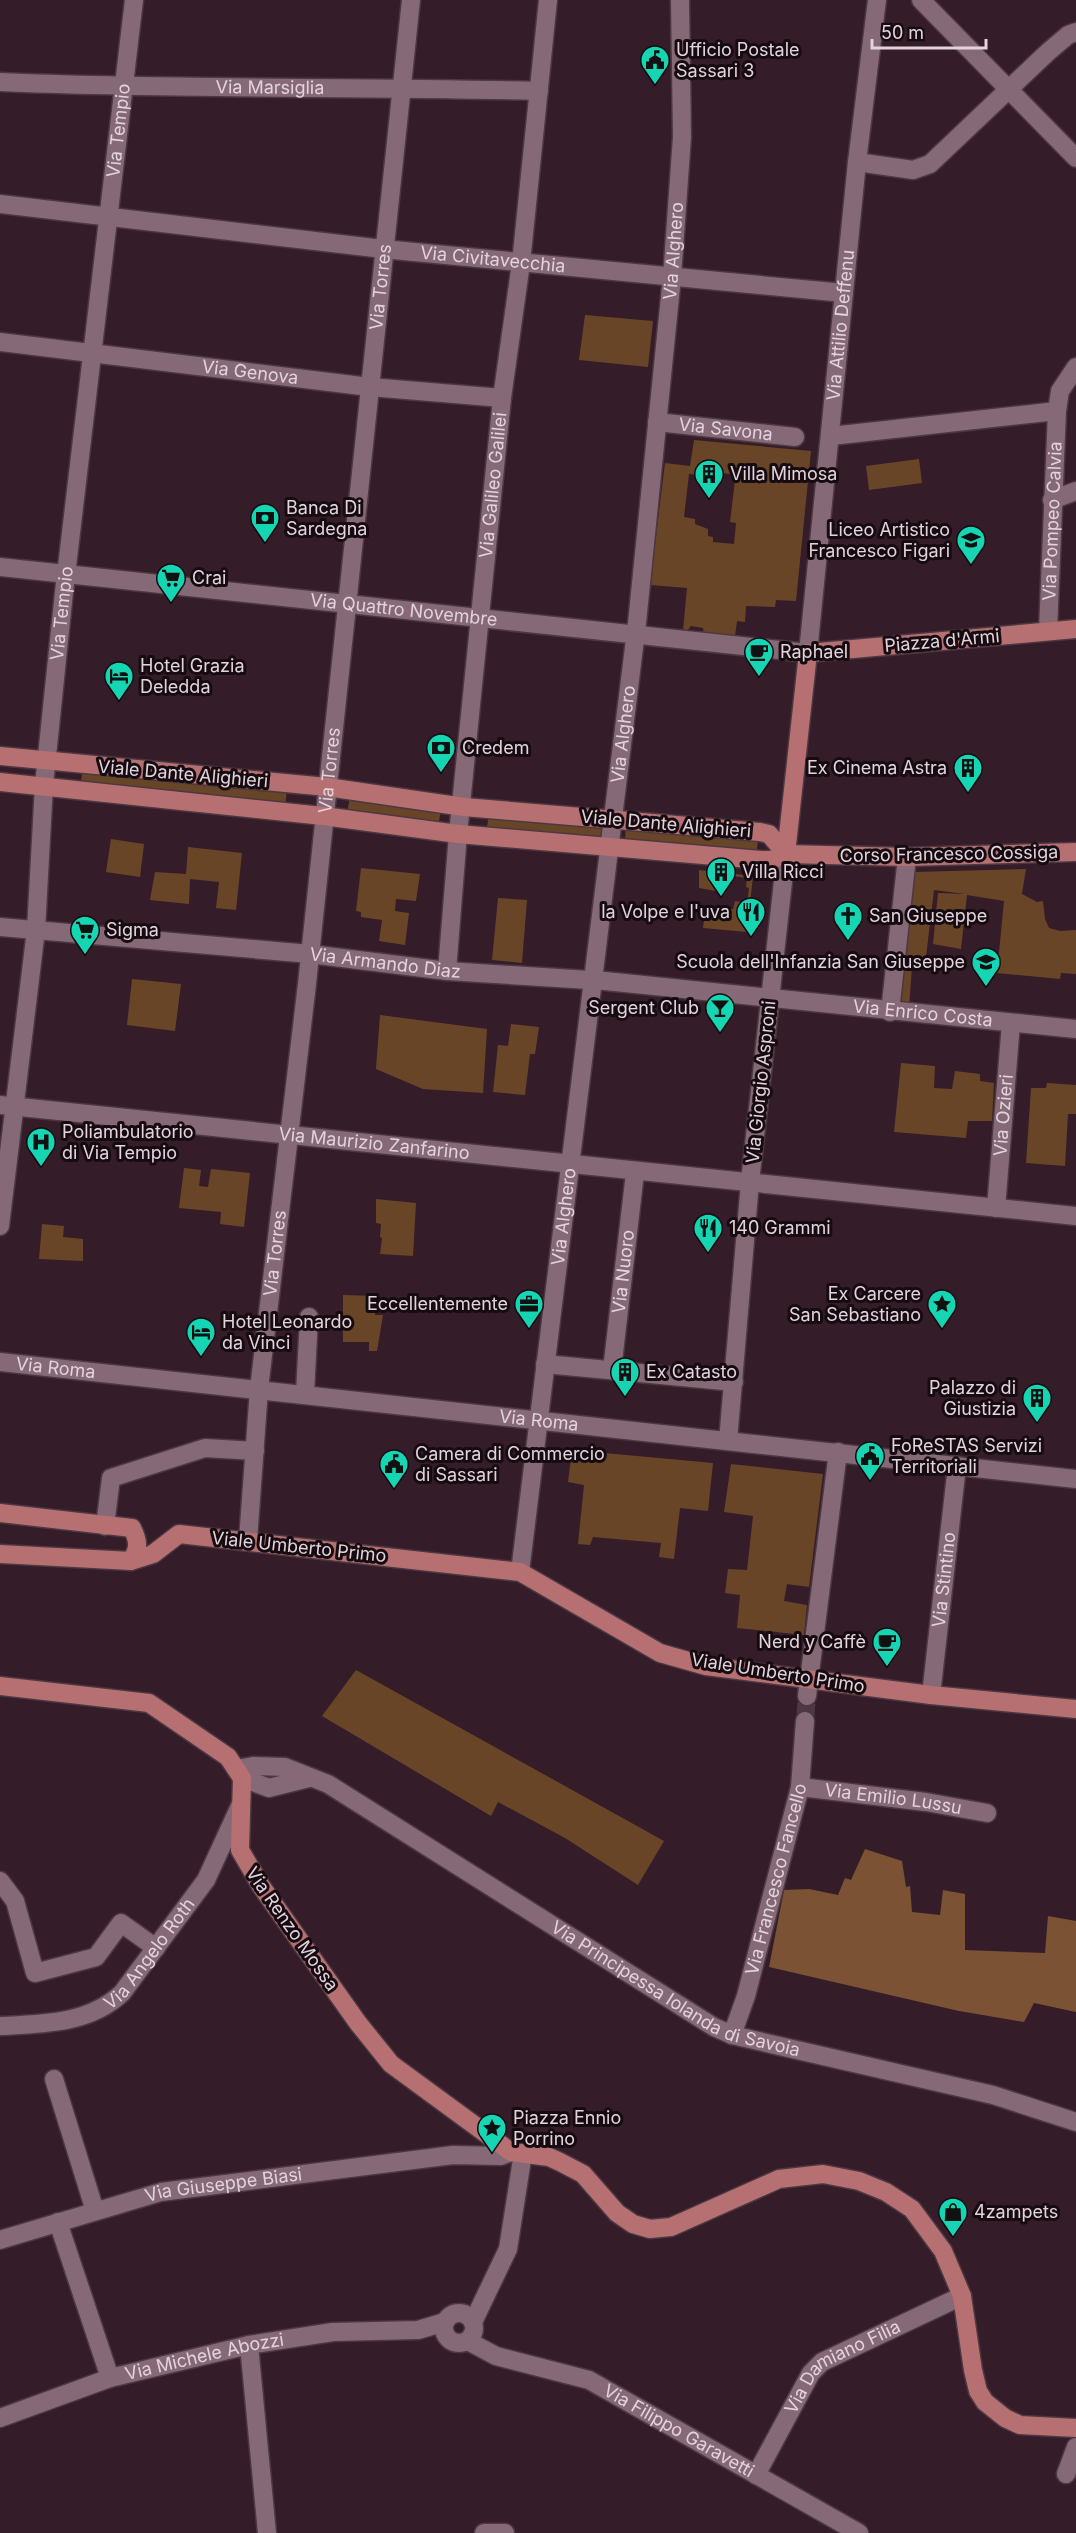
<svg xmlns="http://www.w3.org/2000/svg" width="1076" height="2533" font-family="Inter,sans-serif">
  <rect width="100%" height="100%" fill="#341d29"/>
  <g fill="#694528" fill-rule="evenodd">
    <path d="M 585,315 L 653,321 L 648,367 L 579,360 Z"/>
    <path d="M 694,440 L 811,451 L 796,601 L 776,600 L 775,607 L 746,606 L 745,622 L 737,621 L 735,636 L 704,633 L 703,628 L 691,626 L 687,631 L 683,631 L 687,588 L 650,585 L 665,463 L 690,466 ZM 721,473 L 730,474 L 735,480 L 730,522 L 736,523 L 734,544 L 713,542 L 713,537 L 708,536 L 708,529 L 695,524 L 695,519 L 684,517 L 689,474 L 716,477 Z"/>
    <path d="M 919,459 L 922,483 L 869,490 L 866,466 Z"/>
    <path d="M 83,766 L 287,790 L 285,807 L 81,782 Z"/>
    <path d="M 350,796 L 441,809 L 438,827 L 347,814 Z"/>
    <path d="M 489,812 L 607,822 L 605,838 L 487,828 Z"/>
    <path d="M 626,826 L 758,841 L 756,855 L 625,840 Z"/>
    <path d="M 111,839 L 144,844 L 140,877 L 106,872 Z"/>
    <path d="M 188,847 L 242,853 L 236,910 L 216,908 L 219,882 L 190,879 L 189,904 L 150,900 L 155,872 L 186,874 Z"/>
    <path d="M 361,868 L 420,874 L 416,901 L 396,899 L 395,911 L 409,913 L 405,945 L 379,941 L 382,920 L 361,917 L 361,912 L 356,911 Z"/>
    <path d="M 1026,869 L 1022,894 L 1037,902 L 1043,901 L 1045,919 L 1049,928 L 1060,931 L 1076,930 L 1076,974 L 1061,973 L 1060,979 L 997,973 L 1004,901 L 967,895 L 961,949 L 933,944 L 938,893 L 965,894 L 934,890 L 925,965 L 912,966 L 909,1008 L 898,1007 L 913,872 Z"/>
    <path d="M 699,870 L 753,876 L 747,932 L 703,928 L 706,907 L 733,909 L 735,901 L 747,903 L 749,888 L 746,887 L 747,878 L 732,876 L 731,884 L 723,883 L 722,892 L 699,888 Z"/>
    <path d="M 498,898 L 527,900 L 522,963 L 492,960 Z"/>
    <path d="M 132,979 L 181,984 L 175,1031 L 127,1025 Z"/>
    <path d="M 380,1015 L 487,1029 L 483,1093 L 423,1089 L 376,1069 Z"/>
    <path d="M 511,1024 L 539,1027 L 535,1054 L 530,1054 L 525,1095 L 493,1092 L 498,1045 L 508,1046 Z"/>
    <path d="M 901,1063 L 935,1066 L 934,1088 L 952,1089 L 955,1071 L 980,1074 L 980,1081 L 994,1083 L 992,1121 L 968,1121 L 966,1138 L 894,1132 Z"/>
    <path d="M 1047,1083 L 1076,1085 L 1076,1114 L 1068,1114 L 1065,1166 L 1026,1163 L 1031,1088 L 1046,1088 Z"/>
    <path d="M 184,1168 L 201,1170 L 199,1186 L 208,1187 L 211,1169 L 250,1173 L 244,1227 L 220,1224 L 221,1212 L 179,1208 Z"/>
    <path d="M 376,1199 L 416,1203 L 413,1256 L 380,1254 L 382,1238 L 380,1237 L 381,1224 L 376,1223 Z"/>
    <path d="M 42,1224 L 64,1226 L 63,1237 L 83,1239 L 83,1261 L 39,1259 Z"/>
    <path d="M 343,1295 L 376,1296 L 375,1315 L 383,1315 L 377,1351 L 369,1351 L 369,1342 L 343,1342 Z"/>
    <path d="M 572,1450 L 713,1463 L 708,1511 L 680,1508 L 674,1559 L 659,1557 L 661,1543 L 593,1537 L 590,1545 L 578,1544 L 584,1485 L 568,1482 Z"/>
    <path d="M 731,1464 L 823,1474 L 809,1587 L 787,1584 L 784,1601 L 807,1605 L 804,1635 L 737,1628 L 740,1595 L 725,1593 L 728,1569 L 747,1570 L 753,1516 L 724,1512 Z"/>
    <path d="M 356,1670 L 664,1841 L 638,1885 L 565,1838 L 498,1802 L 491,1816 L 322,1716 Z"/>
  </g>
  <path fill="#7b5334" d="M 865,1849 L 902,1861 L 906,1887 L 910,1886 L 912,1912 L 940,1915 L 943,1890 L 965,1894 L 965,1950 L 1045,1953 L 1048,1916 L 1076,1921 L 1076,2012 L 1034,2003 L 1024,2022 L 959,2011 L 769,1967 L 784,1890 L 809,1889 L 838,1895 L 845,1878 L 851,1880 Z"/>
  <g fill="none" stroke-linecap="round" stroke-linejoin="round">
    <path stroke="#4e3844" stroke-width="18" stroke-dasharray="18 9" stroke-linecap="butt" d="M 805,1721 L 807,1696"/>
    <g stroke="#4b3841" stroke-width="21">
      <g id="minor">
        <path d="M 921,0 L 1076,158"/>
        <path id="s1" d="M 0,82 C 180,90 359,86 539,91"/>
        <path d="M 857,162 L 913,170 L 930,164 L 1048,52 L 1068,35 L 1076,32"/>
        <path id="s2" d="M 0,204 L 383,249 L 844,293"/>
        <path id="s3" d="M 0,342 L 370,387 L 502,398"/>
        <path id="s4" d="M 657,422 L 795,437"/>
        <path d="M 831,436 L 1057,411"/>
        <path d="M 1052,500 L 1076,491"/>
        <path id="s5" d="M 0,567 L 808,653 L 857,162 L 877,0"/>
        <path id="s6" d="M 1048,631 L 1057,411 L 1060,391 L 1076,367"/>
        <path id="s7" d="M 0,927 L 310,954 L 447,971 L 605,981 L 1076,1029"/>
        <path id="s8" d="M 447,971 L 458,834 L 502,398 L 521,263 L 548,0"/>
        <path d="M 890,1012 L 907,857"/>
        <path id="s9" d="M 0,1105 L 1076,1216"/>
        <path id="s10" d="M 996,1208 L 1011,1023"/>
        <path id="s11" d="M 0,1226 L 36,930 L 44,785 L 64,592 L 134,0"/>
        <path id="s12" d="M 0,1362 L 1076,1479"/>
        <path d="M 545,1364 L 734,1382"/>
        <path id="s13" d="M 612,1370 L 635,1173"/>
        <path d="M 305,1394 L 309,1317"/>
        <path d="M 728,1441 L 750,1182 L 786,854"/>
        <path d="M 105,1526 L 111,1478 L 205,1448 L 255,1451"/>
        <path id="s14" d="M 248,1540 L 259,1389 L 307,984 L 411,0"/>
        <path id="s15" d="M 520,1572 L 637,623 L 672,277 L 682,137 L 680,0"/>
        <path id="s16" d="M 931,1695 L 957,1466"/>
        <path d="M 807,1696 L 838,1452"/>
        <path id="s17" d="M 236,1769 L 253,1766 L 285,1767 L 328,1784 L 714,2027 L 732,2035 L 993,2095 L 1076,2122"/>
        <path d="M 242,1778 L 269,1788 L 309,1778"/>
        <path id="s18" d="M 800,1787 L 926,1802 L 987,1813"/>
        <path d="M 0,1881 L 15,1901 L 35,1973 L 96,1957 L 121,1923 L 156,1948"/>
        <path id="s19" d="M 0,2026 C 43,2024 89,2024 122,1993 L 206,1880 L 240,1806"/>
        <path id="s20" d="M 732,2035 L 746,1996 L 800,1787 L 805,1721"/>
        <path d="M 54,2079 L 95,2211"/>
        <path d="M 58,2222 L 110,2378"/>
        <path id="s21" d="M 0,2240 L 161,2192 L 453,2155 L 501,2156 L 511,2152"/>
        <circle cx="459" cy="2328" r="15"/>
        <path d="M 473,2322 L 508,2249 L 523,2153"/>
        <path id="s22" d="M 468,2341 L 496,2356 L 589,2380 L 859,2533"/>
        <path d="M 249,2345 L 267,2533"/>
        <path id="s23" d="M 0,2418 L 110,2378 L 249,2345 L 333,2332 L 418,2330 L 445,2322"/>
        <path d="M 1066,2474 L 1076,2447"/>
        <path id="s24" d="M 756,2475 L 811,2373 L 822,2362 L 962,2296"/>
        <path d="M 484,2533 L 505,2533"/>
      </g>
    </g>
    <g stroke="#4b3841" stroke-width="21">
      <g id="major">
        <path d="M 0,756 L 327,787 L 464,807 L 760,832 L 769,834 L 786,854"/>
        <path d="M 0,782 L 323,816 L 458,834 L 761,860 L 771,860 L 786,854 L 907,857 L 1076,852"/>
        <path d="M 786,854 L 808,653 L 1076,629"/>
        <path d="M 0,1513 L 132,1528 C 139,1542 139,1548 131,1561"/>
        <path d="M 0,1554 L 131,1561 L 153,1554 L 179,1534 L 520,1572 L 660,1653 L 706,1666 L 931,1695 L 1076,1709"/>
        <path d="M 0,1686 L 149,1703 L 228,1757 L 242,1778 L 240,1850 L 261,1886 L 358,2023 L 391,2064 L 511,2152 L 549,2157 L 560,2162 L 583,2174 L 617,2213 L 633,2224 L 650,2229 L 671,2227 L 779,2179 L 823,2174 L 859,2181 L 886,2192 L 912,2209 L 943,2251 L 962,2296 L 973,2370 L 978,2391 L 985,2402 L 1005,2418 L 1020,2425 L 1076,2428"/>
      </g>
    </g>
    <use href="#minor" stroke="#856976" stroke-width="18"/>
    <use href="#major" stroke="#b77072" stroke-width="18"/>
  </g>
  <defs>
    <g id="civic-pin" transform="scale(1.5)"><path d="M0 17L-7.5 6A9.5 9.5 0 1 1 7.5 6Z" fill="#15d5b3" stroke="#150b10"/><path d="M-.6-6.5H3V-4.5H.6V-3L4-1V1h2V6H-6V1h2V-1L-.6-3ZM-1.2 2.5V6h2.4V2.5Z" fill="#111"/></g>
    <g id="building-pin" transform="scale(1.5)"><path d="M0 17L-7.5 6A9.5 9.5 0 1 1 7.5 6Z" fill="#15d5b3" stroke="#150b10"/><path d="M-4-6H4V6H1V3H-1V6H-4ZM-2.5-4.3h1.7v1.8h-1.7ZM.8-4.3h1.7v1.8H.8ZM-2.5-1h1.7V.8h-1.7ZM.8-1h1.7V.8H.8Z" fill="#111"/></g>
    <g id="bank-pin" transform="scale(1.5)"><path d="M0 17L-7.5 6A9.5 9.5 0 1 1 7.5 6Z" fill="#15d5b3" stroke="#150b10"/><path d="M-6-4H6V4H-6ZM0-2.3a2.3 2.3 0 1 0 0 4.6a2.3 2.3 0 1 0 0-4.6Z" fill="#111"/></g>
    <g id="school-pin" transform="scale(1.5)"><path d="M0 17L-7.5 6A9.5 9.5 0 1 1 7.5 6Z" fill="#15d5b3" stroke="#150b10"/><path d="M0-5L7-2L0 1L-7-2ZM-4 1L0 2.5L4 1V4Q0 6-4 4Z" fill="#111"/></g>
    <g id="supermarket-pin" transform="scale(1.5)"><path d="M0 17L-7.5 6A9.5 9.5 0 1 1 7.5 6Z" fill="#15d5b3" stroke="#150b10"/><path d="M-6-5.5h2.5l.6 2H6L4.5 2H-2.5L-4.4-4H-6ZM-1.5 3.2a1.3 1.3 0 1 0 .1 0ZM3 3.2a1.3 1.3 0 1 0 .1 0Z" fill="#111"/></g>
    <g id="cafe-pin" transform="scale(1.5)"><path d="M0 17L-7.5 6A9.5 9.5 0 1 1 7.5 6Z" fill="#15d5b3" stroke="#150b10"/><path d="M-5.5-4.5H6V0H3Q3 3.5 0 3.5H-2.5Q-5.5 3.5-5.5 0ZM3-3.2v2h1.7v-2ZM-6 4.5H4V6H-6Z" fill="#111"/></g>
    <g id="hotel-pin" transform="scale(1.5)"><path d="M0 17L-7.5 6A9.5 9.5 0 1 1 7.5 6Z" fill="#15d5b3" stroke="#150b10"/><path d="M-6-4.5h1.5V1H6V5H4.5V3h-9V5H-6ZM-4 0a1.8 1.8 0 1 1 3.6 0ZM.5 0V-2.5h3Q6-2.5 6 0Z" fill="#111"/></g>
    <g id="restaurant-pin" transform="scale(1.5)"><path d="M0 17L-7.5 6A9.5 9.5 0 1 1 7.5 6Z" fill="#15d5b3" stroke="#150b10"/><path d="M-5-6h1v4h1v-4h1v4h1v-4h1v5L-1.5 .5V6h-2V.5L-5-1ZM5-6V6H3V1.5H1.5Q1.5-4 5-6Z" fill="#111"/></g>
    <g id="church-pin" transform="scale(1.5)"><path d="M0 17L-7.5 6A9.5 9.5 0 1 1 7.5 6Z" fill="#15d5b3" stroke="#150b10"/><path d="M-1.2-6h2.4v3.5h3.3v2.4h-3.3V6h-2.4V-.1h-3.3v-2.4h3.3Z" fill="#111"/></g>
    <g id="bar-pin" transform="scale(1.5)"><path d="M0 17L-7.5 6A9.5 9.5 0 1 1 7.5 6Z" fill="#15d5b3" stroke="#150b10"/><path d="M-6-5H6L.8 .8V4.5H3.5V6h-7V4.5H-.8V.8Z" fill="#111"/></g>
    <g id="hospital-pin" transform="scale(1.5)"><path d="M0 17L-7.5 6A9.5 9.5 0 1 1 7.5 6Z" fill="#15d5b3" stroke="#150b10"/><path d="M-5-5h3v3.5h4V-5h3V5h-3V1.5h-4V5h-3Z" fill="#111"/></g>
    <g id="office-pin" transform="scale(1.5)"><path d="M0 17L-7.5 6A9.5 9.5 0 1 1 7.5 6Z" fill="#15d5b3" stroke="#150b10"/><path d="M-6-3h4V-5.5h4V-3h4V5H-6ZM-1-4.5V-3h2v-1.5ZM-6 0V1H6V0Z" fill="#111"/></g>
    <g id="sight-pin" transform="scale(1.5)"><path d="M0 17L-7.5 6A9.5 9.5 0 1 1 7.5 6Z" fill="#15d5b3" stroke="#150b10"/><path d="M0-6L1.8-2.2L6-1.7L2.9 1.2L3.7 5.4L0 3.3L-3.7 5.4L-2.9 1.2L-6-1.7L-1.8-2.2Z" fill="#111"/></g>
    <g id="shop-pin" transform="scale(1.5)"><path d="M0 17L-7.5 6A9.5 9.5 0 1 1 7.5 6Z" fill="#15d5b3" stroke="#150b10"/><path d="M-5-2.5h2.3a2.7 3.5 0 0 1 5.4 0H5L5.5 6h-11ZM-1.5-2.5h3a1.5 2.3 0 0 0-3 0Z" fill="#111"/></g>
  </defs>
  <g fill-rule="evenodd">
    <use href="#civic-pin" x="655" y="60"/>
    <use href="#building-pin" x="709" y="474"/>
    <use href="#bank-pin" x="265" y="518"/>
    <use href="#school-pin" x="971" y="540"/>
    <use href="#supermarket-pin" x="171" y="578"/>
    <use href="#cafe-pin" x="759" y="652"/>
    <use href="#hotel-pin" x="119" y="676"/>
    <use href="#bank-pin" x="441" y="748"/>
    <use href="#building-pin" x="968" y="768"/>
    <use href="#building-pin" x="721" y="872"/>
    <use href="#restaurant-pin" x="751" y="912"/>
    <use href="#church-pin" x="848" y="916"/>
    <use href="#supermarket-pin" x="85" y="930"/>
    <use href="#school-pin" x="986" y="962"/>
    <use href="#bar-pin" x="720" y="1008"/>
    <use href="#hospital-pin" x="41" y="1142"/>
    <use href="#restaurant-pin" x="708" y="1228"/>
    <use href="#office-pin" x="529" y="1304"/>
    <use href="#sight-pin" x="942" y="1304"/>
    <use href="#hotel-pin" x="201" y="1332"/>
    <use href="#building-pin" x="625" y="1372"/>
    <use href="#building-pin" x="1037" y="1398"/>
    <use href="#civic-pin" x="870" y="1456"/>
    <use href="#civic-pin" x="394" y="1464"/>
    <use href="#cafe-pin" x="887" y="1642"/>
    <use href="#sight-pin" x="492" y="2128"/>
    <use href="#shop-pin" x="953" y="2212"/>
  </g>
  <g text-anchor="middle" stroke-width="6" stroke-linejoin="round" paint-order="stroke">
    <g font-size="18" fill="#e3d3da" stroke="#150b10" text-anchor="start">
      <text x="676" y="56">Ufficio Postale<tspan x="676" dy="21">Sassari 3</tspan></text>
      <text x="730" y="480">Villa Mimosa</text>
      <text x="286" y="514">Banca Di<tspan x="286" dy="21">Sardegna</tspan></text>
      <text x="950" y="536" text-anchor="end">Liceo Artistico<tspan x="950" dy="21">Francesco Figari</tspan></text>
      <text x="192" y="584">Crai</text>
      <text x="780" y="658">Raphael</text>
      <text x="140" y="672">Hotel Grazia<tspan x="140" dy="21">Deledda</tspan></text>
      <text x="462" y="754">Credem</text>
      <text x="947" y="774" text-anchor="end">Ex Cinema Astra</text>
      <text x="742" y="878">Villa Ricci</text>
      <text x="730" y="918" text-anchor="end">la Volpe e l'uva</text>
      <text x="869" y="922">San Giuseppe</text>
      <text x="106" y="936">Sigma</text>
      <text x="965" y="968" text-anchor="end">Scuola dell'Infanzia San Giuseppe</text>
      <text x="699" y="1014" text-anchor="end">Sergent Club</text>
      <text x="62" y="1138">Poliambulatorio<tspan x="62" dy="21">di Via Tempio</tspan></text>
      <text x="729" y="1234">140 Grammi</text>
      <text x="921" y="1300" text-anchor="end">Ex Carcere<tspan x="921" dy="21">San Sebastiano</tspan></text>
      <text x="508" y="1310" text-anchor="end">Eccellentemente</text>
      <text x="222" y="1328">Hotel Leonardo<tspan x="222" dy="21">da Vinci</tspan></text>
      <text x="646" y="1378">Ex Catasto</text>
      <text x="1016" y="1394" text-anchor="end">Palazzo di<tspan x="1016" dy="21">Giustizia</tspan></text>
      <text x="891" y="1452">FoReSTAS Servizi<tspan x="891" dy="21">Territoriali</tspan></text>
      <text x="415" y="1460">Camera di Commercio<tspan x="415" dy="21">di Sassari</tspan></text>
      <text x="866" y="1648" text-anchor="end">Nerd y Caffè</text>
      <text x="513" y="2124">Piazza Ennio<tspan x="513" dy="21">Porrino</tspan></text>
      <text x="974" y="2218">4zampets</text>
    </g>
    <g font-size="18" fill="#e3d3da" stroke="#150b10">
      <text dy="6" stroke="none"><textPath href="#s1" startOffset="270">Via Marsiglia</textPath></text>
      <text dy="6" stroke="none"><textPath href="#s11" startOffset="1102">Via Tempio</textPath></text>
      <text dy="6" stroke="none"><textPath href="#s15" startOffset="1330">Via Alghero</textPath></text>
      <text dy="6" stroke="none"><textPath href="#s2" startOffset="496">Via Civitavecchia</textPath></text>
      <text dy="6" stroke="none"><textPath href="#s14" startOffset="1260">Via Torres</textPath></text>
      <text dy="6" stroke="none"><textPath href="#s5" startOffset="1142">Via Attilio Deffenu</textPath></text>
      <text dy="6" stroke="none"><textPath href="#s3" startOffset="252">Via Genova</textPath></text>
      <text dy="6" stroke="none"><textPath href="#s4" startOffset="69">Via Savona</textPath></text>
      <text dy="6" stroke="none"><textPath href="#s8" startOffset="488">Via Galileo Galilei</textPath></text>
      <text dy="6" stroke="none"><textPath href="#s6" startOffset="110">Via Pompeo Calvia</textPath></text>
      <text dy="6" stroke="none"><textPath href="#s5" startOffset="406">Via Quattro Novembre</textPath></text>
      <text dy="6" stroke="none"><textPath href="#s11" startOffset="616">Via Tempio</textPath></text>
      <text transform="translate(942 641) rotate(-5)" y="6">Piazza d'Armi</text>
      <text dy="6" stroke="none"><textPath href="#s15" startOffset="844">Via Alghero</textPath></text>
      <text dy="6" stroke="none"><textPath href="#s14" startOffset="774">Via Torres</textPath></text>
      <text transform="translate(183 774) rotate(5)" y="6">Viale Dante Alighieri</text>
      <text transform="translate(666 824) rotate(5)" y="6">Viale Dante Alighieri</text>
      <text transform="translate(949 854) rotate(-1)" y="6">Corso Francesco Cossiga</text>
      <text dy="6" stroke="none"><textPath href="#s7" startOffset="387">Via Armando Diaz</textPath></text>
      <text dy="6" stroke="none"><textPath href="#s7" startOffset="927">Via Enrico Costa</textPath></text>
      <text transform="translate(761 1082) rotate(-84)" y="6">Via Giorgio Asproni</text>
      <text dy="6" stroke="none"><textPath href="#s10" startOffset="93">Via Ozieri</textPath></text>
      <text dy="6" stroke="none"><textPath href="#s9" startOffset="376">Via Maurizio Zanfarino</textPath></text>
      <text dy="6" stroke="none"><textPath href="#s15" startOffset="358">Via Alghero</textPath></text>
      <text dy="6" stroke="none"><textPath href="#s14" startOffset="288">Via Torres</textPath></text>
      <text dy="6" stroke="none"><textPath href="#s13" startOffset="99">Via Nuoro</textPath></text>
      <text dy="6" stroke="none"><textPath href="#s12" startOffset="56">Via Roma</textPath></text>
      <text dy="6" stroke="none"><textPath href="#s12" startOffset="542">Via Roma</textPath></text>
      <text transform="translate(299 1547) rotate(6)" y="6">Viale Umberto Primo</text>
      <text dy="6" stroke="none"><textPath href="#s16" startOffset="116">Via Stintino</textPath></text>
      <text transform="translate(778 1673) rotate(9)" y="6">Viale Umberto Primo</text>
      <text dy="6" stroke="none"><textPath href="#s18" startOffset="94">Via Emilio Lussu</textPath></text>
      <text dy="6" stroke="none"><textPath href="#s20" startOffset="162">Via Francesco Fancello</textPath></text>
      <text transform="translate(292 1929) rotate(55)" y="6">Via Renzo Mossa</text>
      <text dy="6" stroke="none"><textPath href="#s19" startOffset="177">Via Angelo Roth</textPath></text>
      <text dy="6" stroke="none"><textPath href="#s17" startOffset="501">Via Principessa Iolanda di Savoia</textPath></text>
      <text dy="6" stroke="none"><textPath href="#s21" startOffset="231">Via Giuseppe Biasi</textPath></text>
      <text dy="6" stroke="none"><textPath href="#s23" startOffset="214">Via Michele Abozzi</textPath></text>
      <text dy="6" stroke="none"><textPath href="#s24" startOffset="144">Via Damiano Filia</textPath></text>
      <text dy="6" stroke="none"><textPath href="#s22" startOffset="231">Via Filippo Garavetti</textPath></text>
    </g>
  </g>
  <path d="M872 39v9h114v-9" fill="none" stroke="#e3d3da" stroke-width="3"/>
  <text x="881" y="39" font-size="18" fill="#e3d3da" stroke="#150b10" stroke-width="4.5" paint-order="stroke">50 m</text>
</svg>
